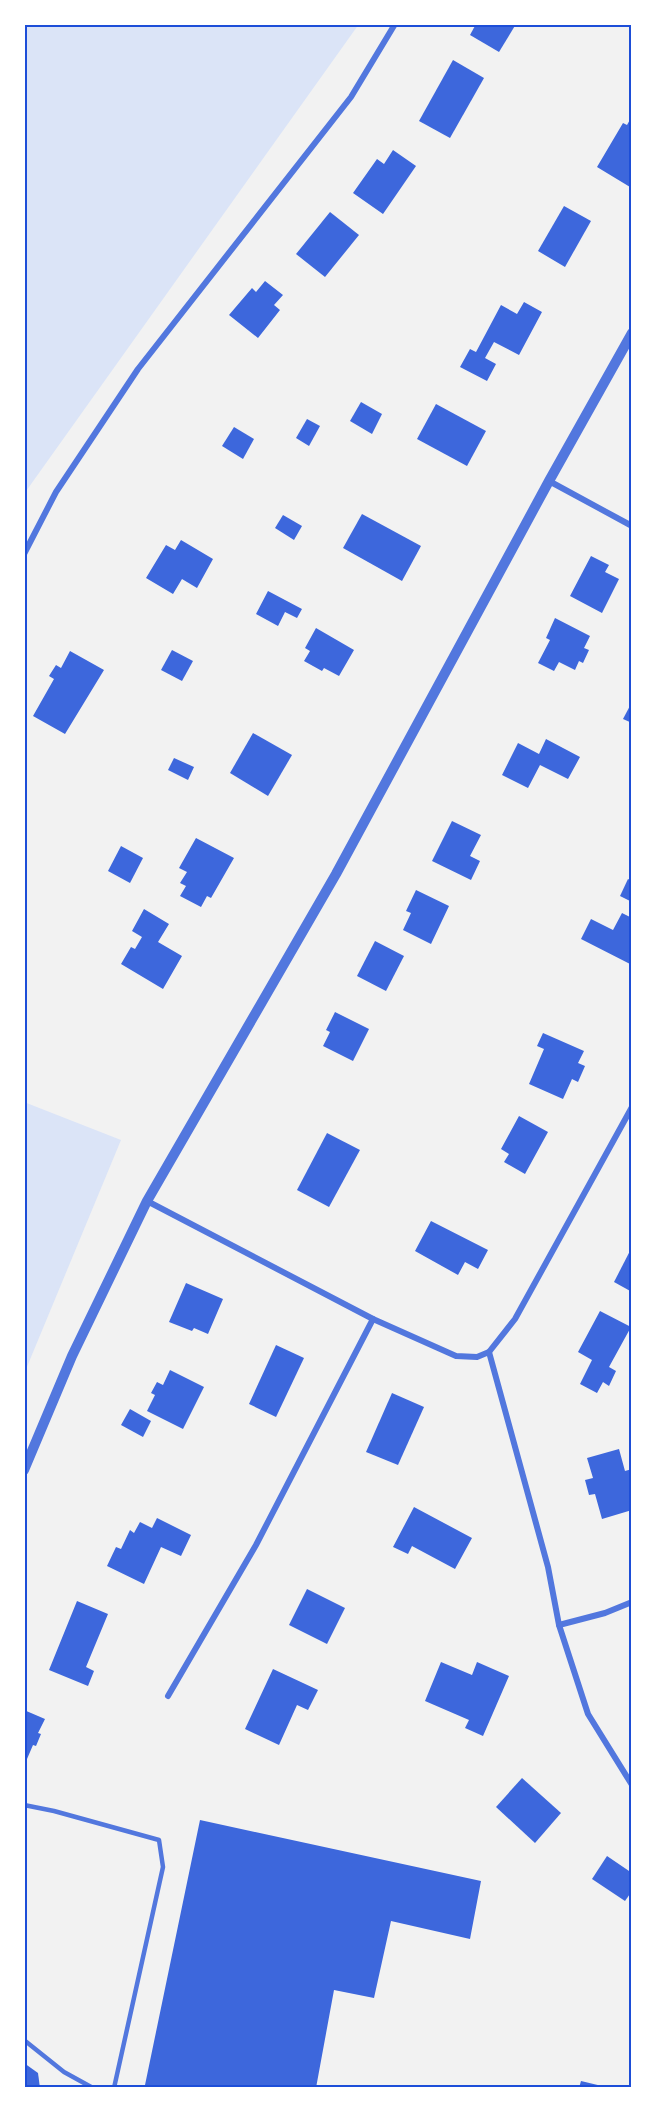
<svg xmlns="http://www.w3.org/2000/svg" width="656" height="2112" font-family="Karla,sans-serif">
  <rect width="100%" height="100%" fill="#f2f2f2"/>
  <g fill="#dbe4f7">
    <path d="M 24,24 L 359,24 L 24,494 Z"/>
    <path d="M 24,1102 L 121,1140 L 24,1374 Z"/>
  </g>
  <g fill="#3d67dc">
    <path d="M 476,24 L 516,24 L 499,52 L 470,35 Z"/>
    <path d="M 453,60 L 484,78 L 450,138 L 419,121 Z"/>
    <path d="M 632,116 L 632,184 L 630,187 L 597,167 L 623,123 L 627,125 Z"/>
    <path d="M 393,150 L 416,166 L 383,214 L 353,193 L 377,159 L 384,164 Z"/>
    <path d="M 564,206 L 591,221 L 565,267 L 538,251 Z"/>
    <path d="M 330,212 L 359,235 L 325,277 L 296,254 Z"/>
    <path d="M 265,281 L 283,295 L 274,305 L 280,310 L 258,338 L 229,315 L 252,288 L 256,292 Z"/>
    <path d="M 524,302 L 542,312 L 519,355 L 494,342 L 485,358 L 496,364 L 487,381 L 460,367 L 470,349 L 476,352 L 501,305 L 517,314 Z"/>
    <path d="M 361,402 L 382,414 L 372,434 L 350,421 Z"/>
    <path d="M 436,404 L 486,431 L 467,466 L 417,439 Z"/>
    <path d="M 307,419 L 320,426 L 309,446 L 296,438 Z"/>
    <path d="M 234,427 L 254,439 L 243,459 L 222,446 Z"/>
    <path d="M 362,514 L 421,546 L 402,581 L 343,548 Z"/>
    <path d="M 283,515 L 302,526 L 294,540 L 275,528 Z"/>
    <path d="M 181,540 L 213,559 L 197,588 L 182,579 L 173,594 L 146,578 L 166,545 L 175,550 Z"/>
    <path d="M 591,556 L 609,565 L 605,572 L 619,579 L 602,613 L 570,596 Z"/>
    <path d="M 268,591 L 302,609 L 297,618 L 285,612 L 278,626 L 256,614 Z"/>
    <path d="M 555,618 L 590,636 L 584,648 L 589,650 L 583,663 L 579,661 L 575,670 L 559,662 L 554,671 L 538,663 L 550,640 L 546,638 Z"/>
    <path d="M 316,628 L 354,650 L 339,676 L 324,668 L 322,671 L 304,661 L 310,651 L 305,648 Z"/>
    <path d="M 172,650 L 193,661 L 182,681 L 161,670 Z"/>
    <path d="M 70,651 L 104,670 L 65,734 L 33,716 L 54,679 L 49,676 L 56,665 L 61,668 Z"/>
    <path d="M 632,702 L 632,723 L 623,719 Z"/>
    <path d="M 253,733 L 292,755 L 268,796 L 230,773 Z"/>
    <path d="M 546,739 L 580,757 L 568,779 L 540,765 L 528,788 L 502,775 L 518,743 L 539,754 Z"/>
    <path d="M 174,758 L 194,767 L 188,780 L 168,770 Z"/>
    <path d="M 452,821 L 481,835 L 470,856 L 480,861 L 471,880 L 432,861 Z"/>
    <path d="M 196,838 L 234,858 L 211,898 L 207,896 L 201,907 L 180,896 L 186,886 L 180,883 L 187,872 L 179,868 Z"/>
    <path d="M 121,846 L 143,858 L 130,883 L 108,871 Z"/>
    <path d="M 628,879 L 632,881 L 632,902 L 620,896 Z"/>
    <path d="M 416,890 L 449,906 L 431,944 L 403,930 L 411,913 L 406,911 Z"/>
    <path d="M 144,909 L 169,924 L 158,942 L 182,956 L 163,989 L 121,964 L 131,947 L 135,949 L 142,937 L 132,931 Z"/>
    <path d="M 622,913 L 632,918 L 632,965 L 581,939 L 591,919 L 613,930 Z"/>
    <path d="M 375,941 L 404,956 L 386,991 L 357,976 Z"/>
    <path d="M 335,1012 L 369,1029 L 353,1061 L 323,1046 L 330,1032 L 326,1030 Z"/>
    <path d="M 543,1033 L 584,1051 L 578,1063 L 585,1066 L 578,1082 L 572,1079 L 563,1099 L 529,1084 L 544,1049 L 537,1046 Z"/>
    <path d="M 519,1116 L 548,1132 L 525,1174 L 504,1162 L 509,1154 L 501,1149 Z"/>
    <path d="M 327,1133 L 360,1150 L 329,1207 L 297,1190 Z"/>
    <path d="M 431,1221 L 488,1250 L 478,1269 L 465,1262 L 458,1275 L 415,1251 Z"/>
    <path d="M 632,1247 L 632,1292 L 614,1282 Z"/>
    <path d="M 186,1283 L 223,1299 L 208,1334 L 194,1328 L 192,1331 L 169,1322 Z"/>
    <path d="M 600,1311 L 631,1327 L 609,1367 L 616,1371 L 609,1386 L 603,1382 L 597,1393 L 580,1384 L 592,1360 L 578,1352 Z"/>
    <path d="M 276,1345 L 304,1358 L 276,1417 L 249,1404 Z"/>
    <path d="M 170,1370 L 204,1387 L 183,1429 L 147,1411 L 155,1395 L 151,1393 L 157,1382 L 163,1385 Z"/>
    <path d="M 392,1393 L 424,1407 L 398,1465 L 366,1452 Z"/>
    <path d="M 130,1409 L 151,1421 L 143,1437 L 121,1425 Z"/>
    <path d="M 619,1449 L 625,1471 L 632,1469 L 632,1510 L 602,1519 L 595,1494 L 589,1495 L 585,1480 L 593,1478 L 587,1458 Z"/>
    <path d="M 414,1507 L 472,1538 L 455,1569 L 412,1546 L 408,1554 L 393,1547 Z"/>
    <path d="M 157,1518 L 191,1535 L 181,1556 L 161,1547 L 144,1584 L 107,1566 L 116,1547 L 121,1549 L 130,1530 L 134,1533 L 140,1522 L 152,1528 Z"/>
    <path d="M 307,1589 L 345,1608 L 327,1644 L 289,1625 Z"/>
    <path d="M 77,1601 L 108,1614 L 86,1667 L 94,1671 L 88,1686 L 49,1670 Z"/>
    <path d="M 441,1662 L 472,1675 L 477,1662 L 509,1676 L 483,1736 L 465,1728 L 469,1720 L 425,1701 Z"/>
    <path d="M 273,1669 L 318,1690 L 308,1710 L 297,1705 L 279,1745 L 245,1729 Z"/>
    <path d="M 24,1710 L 45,1719 L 38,1733 L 41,1734 L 36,1746 L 33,1745 L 24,1766 Z"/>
    <path d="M 522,1778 L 561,1813 L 535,1843 L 496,1807 Z"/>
    <path d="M 200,1820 L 481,1881 L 470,1939 L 391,1921 L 374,1998 L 334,1990 L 316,2088 L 211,2088 L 145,2085 Z"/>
    <path d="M 607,1856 L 632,1873 L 632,1891 L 625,1901 L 592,1879 Z"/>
    <path d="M 24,2063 L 38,2073 L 40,2088 L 24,2088 Z"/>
    <path d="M 581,2081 L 606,2087 L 606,2088 L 579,2088 Z"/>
  </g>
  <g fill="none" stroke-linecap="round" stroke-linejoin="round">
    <g stroke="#5277de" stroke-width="4.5">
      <path d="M 24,1805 L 54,1811 L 159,1840 L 163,1867 L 114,2088"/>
      <path d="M 24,2040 L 64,2072 L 93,2088"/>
    </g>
    <g stroke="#5277de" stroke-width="6">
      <path d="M 549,481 L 632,526"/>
      <path d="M 24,554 L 56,492 L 138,369 L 351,97 L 395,24"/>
      <path d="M 147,1201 L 373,1319 L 456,1356 L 477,1357 L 489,1352 L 515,1319 L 632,1107"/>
      <path d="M 489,1352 L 548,1567 L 559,1625 L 588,1714 L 632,1785"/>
      <path d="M 559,1625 L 605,1613 L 632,1602"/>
      <path d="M 168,1696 L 256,1545 L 373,1319"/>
    </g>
    <path stroke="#5277de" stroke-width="10" d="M 24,1470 L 72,1356 L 147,1201 L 336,874 L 549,481 L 632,333"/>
  </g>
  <rect width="656" height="2112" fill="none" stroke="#ffffff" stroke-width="51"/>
  <rect x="26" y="26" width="604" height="2060" fill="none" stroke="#1d4ed8" stroke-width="2"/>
</svg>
